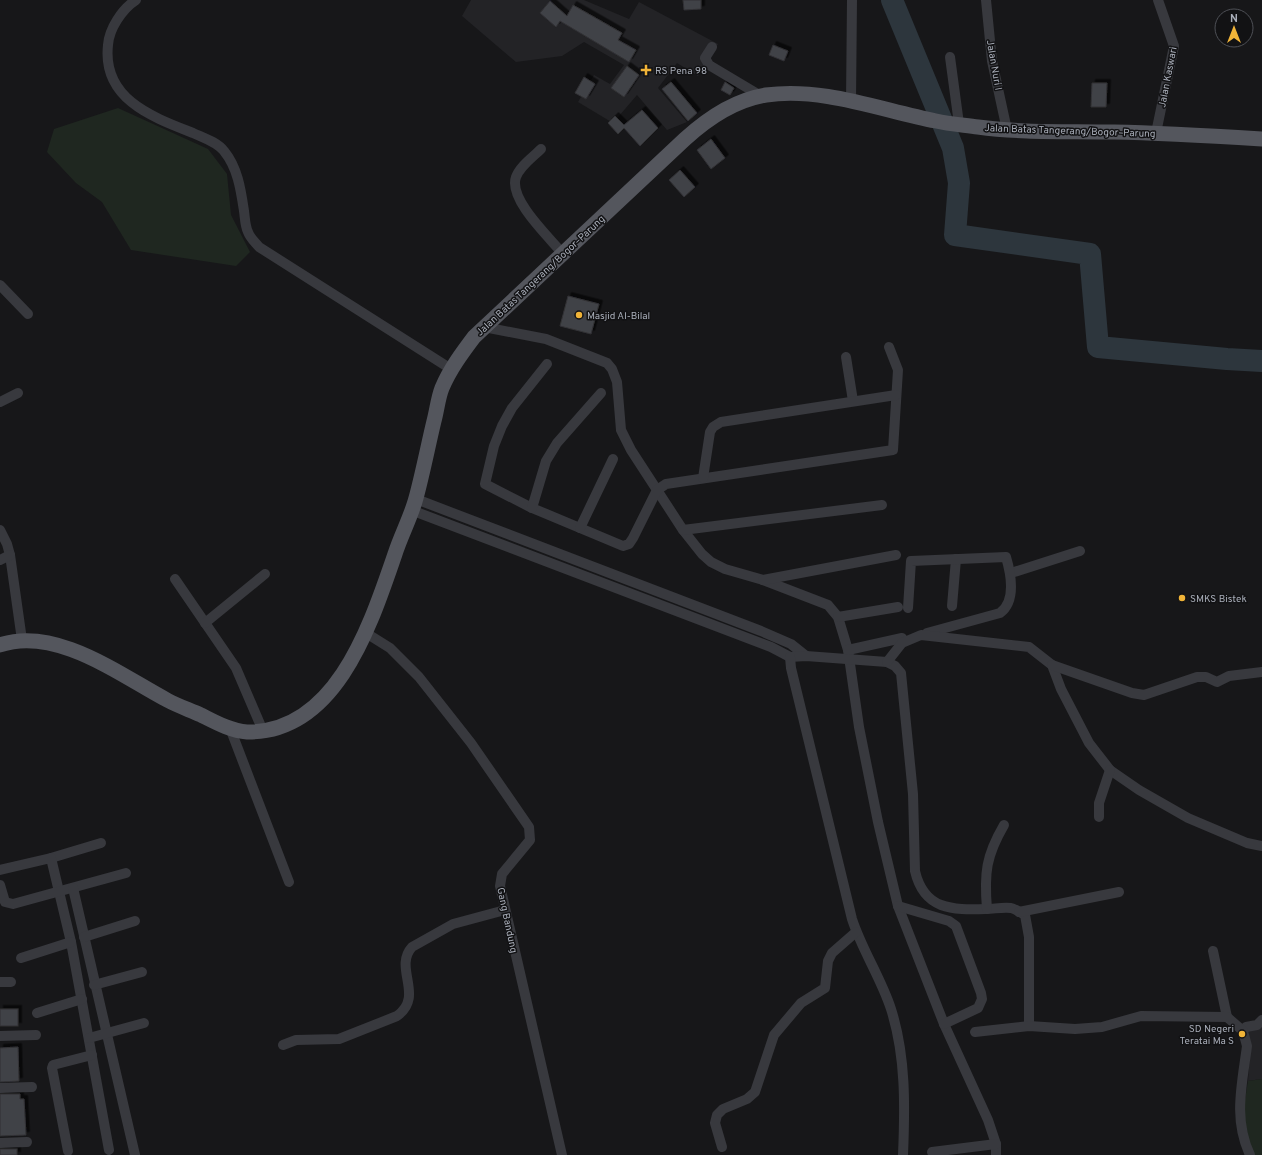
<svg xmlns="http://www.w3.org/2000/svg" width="1262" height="1155" font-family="Overpass,sans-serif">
  <defs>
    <filter id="shadow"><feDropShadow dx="3.5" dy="-3.5" stdDeviation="0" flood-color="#0009"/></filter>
  </defs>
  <rect width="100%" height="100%" fill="#171719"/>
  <g fill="#232326">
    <path d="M 471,0 L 584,0 L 629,19 L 639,2 L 718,44 L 698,76 L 677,63 L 658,88 L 687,122 L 667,130 L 637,95 L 613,123 L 578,102 L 594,75 L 610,84 L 624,65 L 584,42 L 562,56 L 516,62 L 462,16 Z"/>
    <path d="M 1262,1022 L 1262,1079 L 1248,1081 L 1250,1050 L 1248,1024 Z"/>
  </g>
  <g fill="#1f2720">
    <path d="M 118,108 L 208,149 L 227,174 L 231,215 L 250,252 L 236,266 L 131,250 L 102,202 L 76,183 L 47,152 L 54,129 Z"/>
    <path d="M 1262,1079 L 1262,1155 L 1254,1155 L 1244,1128 L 1243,1112 L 1248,1081 Z"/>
  </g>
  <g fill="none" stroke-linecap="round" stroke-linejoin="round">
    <path stroke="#2d363d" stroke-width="22" d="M 892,0 L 953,148 L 959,183 L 955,235 L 1090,254 L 1098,347 L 1227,359 L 1262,361"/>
  </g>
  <g fill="#414246" stroke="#313135" filter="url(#shadow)">
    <path d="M 683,0 L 701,0 L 701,9 L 684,10 Z"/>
    <path d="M 550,1 L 567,16 L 573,5 L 622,33 L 618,40 L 636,50 L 629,62 L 560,21 L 556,27 L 540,13 Z"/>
    <path d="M 773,45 L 788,51 L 784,61 L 769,55 Z"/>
    <path d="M 627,66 L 639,75 L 624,97 L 611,88 Z"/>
    <path d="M 584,77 L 595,84 L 586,99 L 575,93 Z"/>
    <path d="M 671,82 L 697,113 L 688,121 L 662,89 Z"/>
    <path d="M 725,82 L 734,88 L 730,95 L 721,90 Z"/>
    <path d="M 1092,83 L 1107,83 L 1106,107 L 1091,107 Z"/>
    <path d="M 642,110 L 658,128 L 640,146 L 624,128 L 618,134 L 608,123 L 615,116 L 624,125 Z"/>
    <path d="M 711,139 L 725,158 L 711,169 L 697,150 Z"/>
    <path d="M 680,170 L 695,187 L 684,197 L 669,180 Z"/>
    <path d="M 568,296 L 599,304 L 591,334 L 560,326 Z"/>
    <rect x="0" y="1009" width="18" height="17"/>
    <path d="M 18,1047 L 19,1081 L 0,1082 L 0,1048 Z"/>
    <path d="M 0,1094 L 20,1094 L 20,1099 L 24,1099 L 26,1135 L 0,1136 Z"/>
    <rect x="0" y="1149" width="17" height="6"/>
  </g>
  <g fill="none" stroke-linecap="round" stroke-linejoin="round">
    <g stroke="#38393e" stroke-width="10">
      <path d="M 136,0 C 122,9 109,29 108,45 C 102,99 152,117 193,133 C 204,138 217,142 224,151 C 238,168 241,191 244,211 C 245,218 245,226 248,232 C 250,238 255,242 259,247 L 451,369"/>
      <path d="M 986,0 L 992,61 L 1007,130"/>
      <path d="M 712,47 L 705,58 L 709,65 L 761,96"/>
      <path d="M 950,57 L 959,124"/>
      <path d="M 851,101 L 852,0"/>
      <path d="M 1156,133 L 1174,46 L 1158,0"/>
      <path d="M 541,149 C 533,157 520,166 516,177 C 508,199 549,237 563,254"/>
      <path d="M 0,285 L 28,314"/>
      <path d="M 484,327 L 546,339 L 607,363 L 612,369 L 617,382 L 621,430 L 631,450 L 683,530 L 702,554 L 711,562 L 725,569 L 763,580 L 828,605 L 838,617 L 848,650 L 859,727 L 878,822 L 898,906 L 944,1024 L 988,1120 L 996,1144 L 996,1155"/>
      <path d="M 846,357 L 853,401"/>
      <path d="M 547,364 L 512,408 L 502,426 L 494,446 L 485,484 L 532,508 L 623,546 L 629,544 L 633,538 L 657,490 L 666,484 L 893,450 L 898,370 L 889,347"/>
      <path d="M 0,402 L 18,393"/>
      <path d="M 703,478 L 710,432 L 713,427 L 721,422 L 896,395"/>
      <path d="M 416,499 L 761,631 L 791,644 L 806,656"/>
      <path d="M 532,508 L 546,461 L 557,443 L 601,393"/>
      <path d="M 411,510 L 771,647 L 790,657 L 806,656 L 887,662 L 895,666 L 901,673 L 913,794 L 915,871 C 924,910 952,910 986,909 C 994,909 1002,907 1011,908 C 1015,909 1020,912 1025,915 L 1029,937 L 1029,1026"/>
      <path d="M 580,528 L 613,459"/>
      <path d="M 0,530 L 7,544 L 10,555 L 22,640"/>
      <path d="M 683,530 L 882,505"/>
      <path d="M 0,560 L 10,555"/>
      <path d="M 1011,573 L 1080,551"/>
      <path d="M 175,579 L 236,668 L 263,731"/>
      <path d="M 763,580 L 896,555"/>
      <path d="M 952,606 L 956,559"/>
      <path d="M 908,608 L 911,561 L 1006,557 C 1011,574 1016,601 1000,613 L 927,633"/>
      <path d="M 838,617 L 898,607"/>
      <path d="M 205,623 L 265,574"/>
      <path d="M 366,633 L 390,648 L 419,677 L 471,743 L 529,827 L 530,840 L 502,874 L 500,886 L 562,1155"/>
      <path d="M 848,650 L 902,638"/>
      <path d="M 790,657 L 791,668 L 852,919 C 862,950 881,978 891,1009 C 906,1056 905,1107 903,1155"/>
      <path d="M 887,662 L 902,643 L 921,635 L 1029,647 L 1052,665 L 1061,689 L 1089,743 L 1110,770 L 1139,790 L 1188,818 L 1247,843 L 1262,846"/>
      <path d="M 1052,665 L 1132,693 L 1144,695 L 1197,677 L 1206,677 L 1217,682 L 1229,676 L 1262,672"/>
      <path d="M 230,728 L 289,882"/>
      <path d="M 1099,817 L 1099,803 L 1110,770"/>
      <path d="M 51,858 L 101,843"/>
      <path d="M 0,870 L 51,858 L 71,942 L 109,1150"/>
      <path d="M 0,885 L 5,902 L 13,904 L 126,873"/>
      <path d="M 73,888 L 135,1155"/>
      <path d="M 898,906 L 949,921 L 956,926 L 981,993 L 982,999 L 978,1008 L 944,1024"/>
      <path d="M 987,909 C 984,873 986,856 1004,825"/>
      <path d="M 1019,912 L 1119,892"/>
      <path d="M 84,937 L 135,921"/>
      <path d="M 1213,951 L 1227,1017"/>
      <path d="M 21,958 L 71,942"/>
      <path d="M 0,982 L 11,982"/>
      <path d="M 94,985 L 142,972"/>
      <path d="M 37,1013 L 82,999"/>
      <path d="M 1243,1031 L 1246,1027 L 1257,1025 L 1262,1020"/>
      <path d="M 975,1032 L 1029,1026 L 1075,1029 L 1102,1027 L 1141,1016 L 1227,1017 L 1243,1031 L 1247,1046 C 1242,1085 1233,1119 1250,1155"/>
      <path d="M 0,1036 L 36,1035"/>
      <path d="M 89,1038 L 144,1023"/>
      <path d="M 283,1045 L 296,1040 L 339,1039 L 397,1016 C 425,996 393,968 412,947 L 453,924 L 505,910"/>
      <path d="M 0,1088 L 32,1087"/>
      <path d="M 0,1143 L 27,1142"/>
      <path d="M 722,1147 L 715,1123 L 717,1115 L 723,1109 L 747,1099 L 755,1092 L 774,1035 L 801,1003 L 825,988 L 828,961 L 832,953 L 856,932"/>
      <path d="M 68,1151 L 52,1068 L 53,1065 L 92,1055"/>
      <path d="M 932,1152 L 996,1144"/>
    </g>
    <path stroke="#54565d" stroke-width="15" d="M 0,645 C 56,626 120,675 167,700 C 178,706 190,710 201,715 C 215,722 231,731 247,732 C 337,733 371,623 395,554 C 401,535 411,517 416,498 C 423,472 428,446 434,421 C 437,410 438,398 442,388 C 450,369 462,353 474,337 L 685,139 C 708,118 734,100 766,95 C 823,87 880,110 936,121 C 949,124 964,125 978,127 C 1022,133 1069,131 1114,132 C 1163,133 1213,136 1262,139"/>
  </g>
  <g fill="#f1b438" stroke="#121214" stroke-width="1.5">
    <path d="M644 64h4v4h4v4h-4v4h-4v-4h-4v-4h4z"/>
    <circle cx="579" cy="315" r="4"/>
    <circle cx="1182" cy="598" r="4"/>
    <circle cx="1242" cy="1034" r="4"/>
  </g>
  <g text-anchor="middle" stroke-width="3" stroke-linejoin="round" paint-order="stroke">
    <g font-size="10" fill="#a9aeb9" stroke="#121214">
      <text transform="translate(995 65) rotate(80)" y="4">Jalan Nuri I</text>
      <text transform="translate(1167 77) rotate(-79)" y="4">Jalan Kaswari</text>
      <text transform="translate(1070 130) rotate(2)" y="4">Jalan Batas Tangerang/Bogor–Parung</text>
      <text transform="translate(540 275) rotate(-43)" y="4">Jalan Batas Tangerang/Bogor–Parung</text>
      <text transform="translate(508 920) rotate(78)" y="4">Gang Bandung</text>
    </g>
    <g font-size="10" fill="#a9aeb9" stroke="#121214" text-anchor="start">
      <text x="655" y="74">RS Pena 98</text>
      <text x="587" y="319">Masjid Al-Bilal</text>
      <text x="1190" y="602">SMKS Bistek</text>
      <text x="1234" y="1032" text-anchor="end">SD Negeri<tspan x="1234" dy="12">Teratai Ma S</tspan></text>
    </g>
  </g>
  <g transform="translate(1234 28)"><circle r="19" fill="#121214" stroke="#4e5056"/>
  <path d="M0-3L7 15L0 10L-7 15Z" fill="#f1b438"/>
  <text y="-6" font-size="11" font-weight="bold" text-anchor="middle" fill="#a9aeb9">N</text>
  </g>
</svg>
